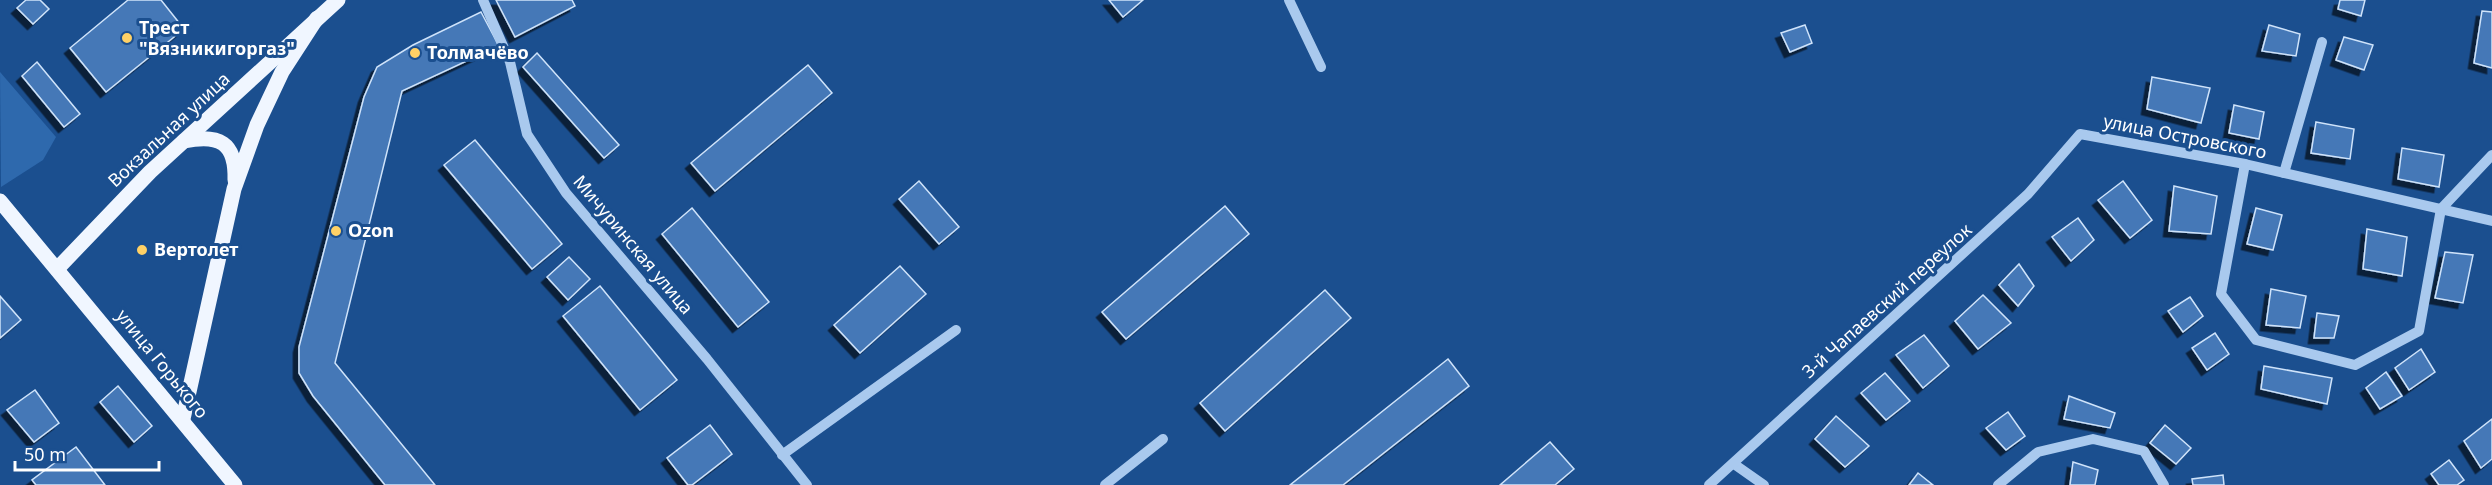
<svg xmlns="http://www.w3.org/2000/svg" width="2492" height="485" font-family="'Noto Sans',sans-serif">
  <defs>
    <filter id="shadow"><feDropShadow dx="-5.5" dy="5.5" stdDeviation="0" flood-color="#0009"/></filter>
  </defs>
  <rect width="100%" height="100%" fill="#1b4f8f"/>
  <path fill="#2e69ad" d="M 0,72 L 56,137 L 43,160 L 1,187 Z"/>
  <g fill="#4478b7" stroke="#cfe3fa" stroke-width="1.5" filter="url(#shadow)">
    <path d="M 26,0 L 40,0 L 49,9 L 33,24 L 17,8 Z"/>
    <path d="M 128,0 L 161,0 L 184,29 L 106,92 L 70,48 Z"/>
    <path d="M 496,0 L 572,0 L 575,6 L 515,37 Z"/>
    <path d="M 1109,0 L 1143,0 L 1123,17 Z"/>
    <path d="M 2340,0 L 2365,0 L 2361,16 L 2338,9 Z"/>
    <path d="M 2482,11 L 2492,12 L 2492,68 L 2474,63 Z"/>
    <path d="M 481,12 L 499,46 L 402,91 L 335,363 L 435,485 L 385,485 L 313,396 L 299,373 L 299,347 L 364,97 L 377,67 L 413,45 Z"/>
    <path d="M 1805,25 L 1812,43 L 1790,52 L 1781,33 Z"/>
    <path d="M 2269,25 L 2300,34 L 2296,56 L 2262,51 Z"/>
    <path d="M 2344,37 L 2373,45 L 2364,70 L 2336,60 Z"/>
    <path d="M 537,53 L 619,145 L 604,158 L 523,67 Z"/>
    <path d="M 37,62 L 80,114 L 64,127 L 22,76 Z"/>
    <path d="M 808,65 L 832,93 L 715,191 L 691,163 Z"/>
    <path d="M 2152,77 L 2210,88 L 2201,123 L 2147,109 Z"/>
    <path d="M 2234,105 L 2264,112 L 2259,139 L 2229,133 Z"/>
    <path d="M 2316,122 L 2354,129 L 2350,159 L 2311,153 Z"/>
    <path d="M 475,140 L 562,244 L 532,269 L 444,165 Z"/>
    <path d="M 2402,148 L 2444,155 L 2439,187 L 2398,179 Z"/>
    <path d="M 919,181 L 959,227 L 939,244 L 899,199 Z"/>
    <path d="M 2123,181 L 2152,220 L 2130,238 L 2098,200 Z"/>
    <path d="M 2174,186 L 2217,196 L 2211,234 L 2169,231 Z"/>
    <path d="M 1225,206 L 1249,234 L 1126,339 L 1102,312 Z"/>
    <path d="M 692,208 L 769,302 L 738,327 L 662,234 Z"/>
    <path d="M 2256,208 L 2282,215 L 2273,250 L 2247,244 Z"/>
    <path d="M 2078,218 L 2094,240 L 2071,261 L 2052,237 Z"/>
    <path d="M 2367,229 L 2407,237 L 2402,276 L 2363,269 Z"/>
    <path d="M 2445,252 L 2473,255 L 2463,303 L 2435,298 Z"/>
    <path d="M 569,257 L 590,279 L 568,300 L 547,277 Z"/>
    <path d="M 2019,264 L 2034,286 L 2018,306 L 1999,285 Z"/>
    <path d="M 900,266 L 926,294 L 860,353 L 834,325 Z"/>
    <path d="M 600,286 L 677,380 L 640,410 L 563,316 Z"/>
    <path d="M 2271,289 L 2306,296 L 2300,328 L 2266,325 Z"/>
    <path d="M 1325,290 L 1351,318 L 1225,431 L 1200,403 Z"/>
    <path d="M 1983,295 L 2011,323 L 1978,349 L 1955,321 Z"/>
    <path d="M 0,296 L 21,320 L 0,338 Z"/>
    <path d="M 2190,297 L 2203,316 L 2183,332 L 2168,311 Z"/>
    <path d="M 2317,313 L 2339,316 L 2334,338 L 2314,338 Z"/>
    <path d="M 2215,333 L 2229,354 L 2207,370 L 2192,348 Z"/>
    <path d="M 1924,335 L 1949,366 L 1923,388 L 1896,355 Z"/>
    <path d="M 2421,349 L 2435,372 L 2409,390 L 2395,368 Z"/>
    <path d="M 1448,359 L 1469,386 L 1343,485 L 1290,485 Z"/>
    <path d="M 2264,366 L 2332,378 L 2327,404 L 2261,389 Z"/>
    <path d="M 2386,372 L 2402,396 L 2380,409 L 2366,388 Z"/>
    <path d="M 1885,373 L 1910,401 L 1886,420 L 1861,393 Z"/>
    <path d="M 118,386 L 152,426 L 134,442 L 100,402 Z"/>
    <path d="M 35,390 L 59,423 L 34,442 L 7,410 Z"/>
    <path d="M 2069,396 L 2115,413 L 2110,428 L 2064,419 Z"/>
    <path d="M 2008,412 L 2025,436 L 2006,450 L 1986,428 Z"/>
    <path d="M 1836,416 L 1869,446 L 1845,467 L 1815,439 Z"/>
    <path d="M 2492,419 L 2492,459 L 2481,468 L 2464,441 Z"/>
    <path d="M 710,425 L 732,454 L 692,485 L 688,485 L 667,458 Z"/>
    <path d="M 2165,425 L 2191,448 L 2176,464 L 2150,443 Z"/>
    <path d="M 1550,442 L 1574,469 L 1555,485 L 1500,485 Z"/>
    <path d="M 76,447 L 105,485 L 36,485 L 32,480 Z"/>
    <path d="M 2449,460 L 2464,480 L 2457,485 L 2439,485 L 2431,474 Z"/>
    <path d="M 2073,462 L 2098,470 L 2095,485 L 2070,485 Z"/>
    <path d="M 1918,473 L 1933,485 L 1909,485 Z"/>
    <path d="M 2223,475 L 2224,485 L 2193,485 L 2192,479 Z"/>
  </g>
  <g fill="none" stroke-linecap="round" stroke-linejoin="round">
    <g stroke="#a9c9ee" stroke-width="10">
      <path d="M 483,0 L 510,62 L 527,134 L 566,193 L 707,359 L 807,485"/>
      <path d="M 1289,0 L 1321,67"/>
      <path d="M 2245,164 L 2221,294 L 2256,340 L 2355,365 L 2419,331 L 2441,209 L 2492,155"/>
      <path d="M 2284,173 L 2322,42"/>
      <path d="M 782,455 L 956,330"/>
      <path d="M 1734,464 L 1764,485"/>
      <path d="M 1105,485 L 1163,439"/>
      <path d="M 1709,485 L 2028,194 L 2080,134 L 2245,164 L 2492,221"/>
      <path d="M 1998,485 L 2038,452 L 2093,439 L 2144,451 L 2164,485"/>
    </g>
    <g stroke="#f0f6ff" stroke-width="15">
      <path d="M 184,141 C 219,134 236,142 235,180"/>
      <path d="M 0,201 L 235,485"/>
      <path d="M 57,269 L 150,172 L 338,0"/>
      <path d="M 183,419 L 234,189 L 257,125 L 282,72 L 317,18"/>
    </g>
  </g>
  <g fill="#ffd166" stroke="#1b4f8f" stroke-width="2">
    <circle cx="127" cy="38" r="6"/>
    <circle cx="415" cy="53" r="6"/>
    <circle cx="336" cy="231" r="6"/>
    <circle cx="142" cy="250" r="6"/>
  </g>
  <g text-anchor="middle" stroke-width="6" stroke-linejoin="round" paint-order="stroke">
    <g font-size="18" font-weight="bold" fill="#fff" stroke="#1b4f8f" text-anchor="start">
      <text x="139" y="34">Трест<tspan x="139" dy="21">"Вязникигоргаз"</tspan></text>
      <text x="427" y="59">Толмачёво</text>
      <text x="348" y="237">Ozon</text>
      <text x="154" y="256">Вертолет</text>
    </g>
    <g font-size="18" fill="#fff" stroke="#1b4f8f">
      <text transform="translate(169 130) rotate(-43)" y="6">Вокзальная улица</text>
      <text transform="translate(2185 137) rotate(11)" y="6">улица Островского</text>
      <text transform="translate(633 245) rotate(50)" y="6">Мичуринская улица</text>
      <text transform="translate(1887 301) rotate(-42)" y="6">3-й Чапаевский переулок</text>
      <text transform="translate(162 364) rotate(51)" y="6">улица Горького</text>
    </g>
  </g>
  <path d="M15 461v9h144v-9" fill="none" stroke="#ffffff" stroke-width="3"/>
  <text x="24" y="461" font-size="18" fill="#ffffff" stroke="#1b4f8f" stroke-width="4.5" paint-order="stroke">50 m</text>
</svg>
